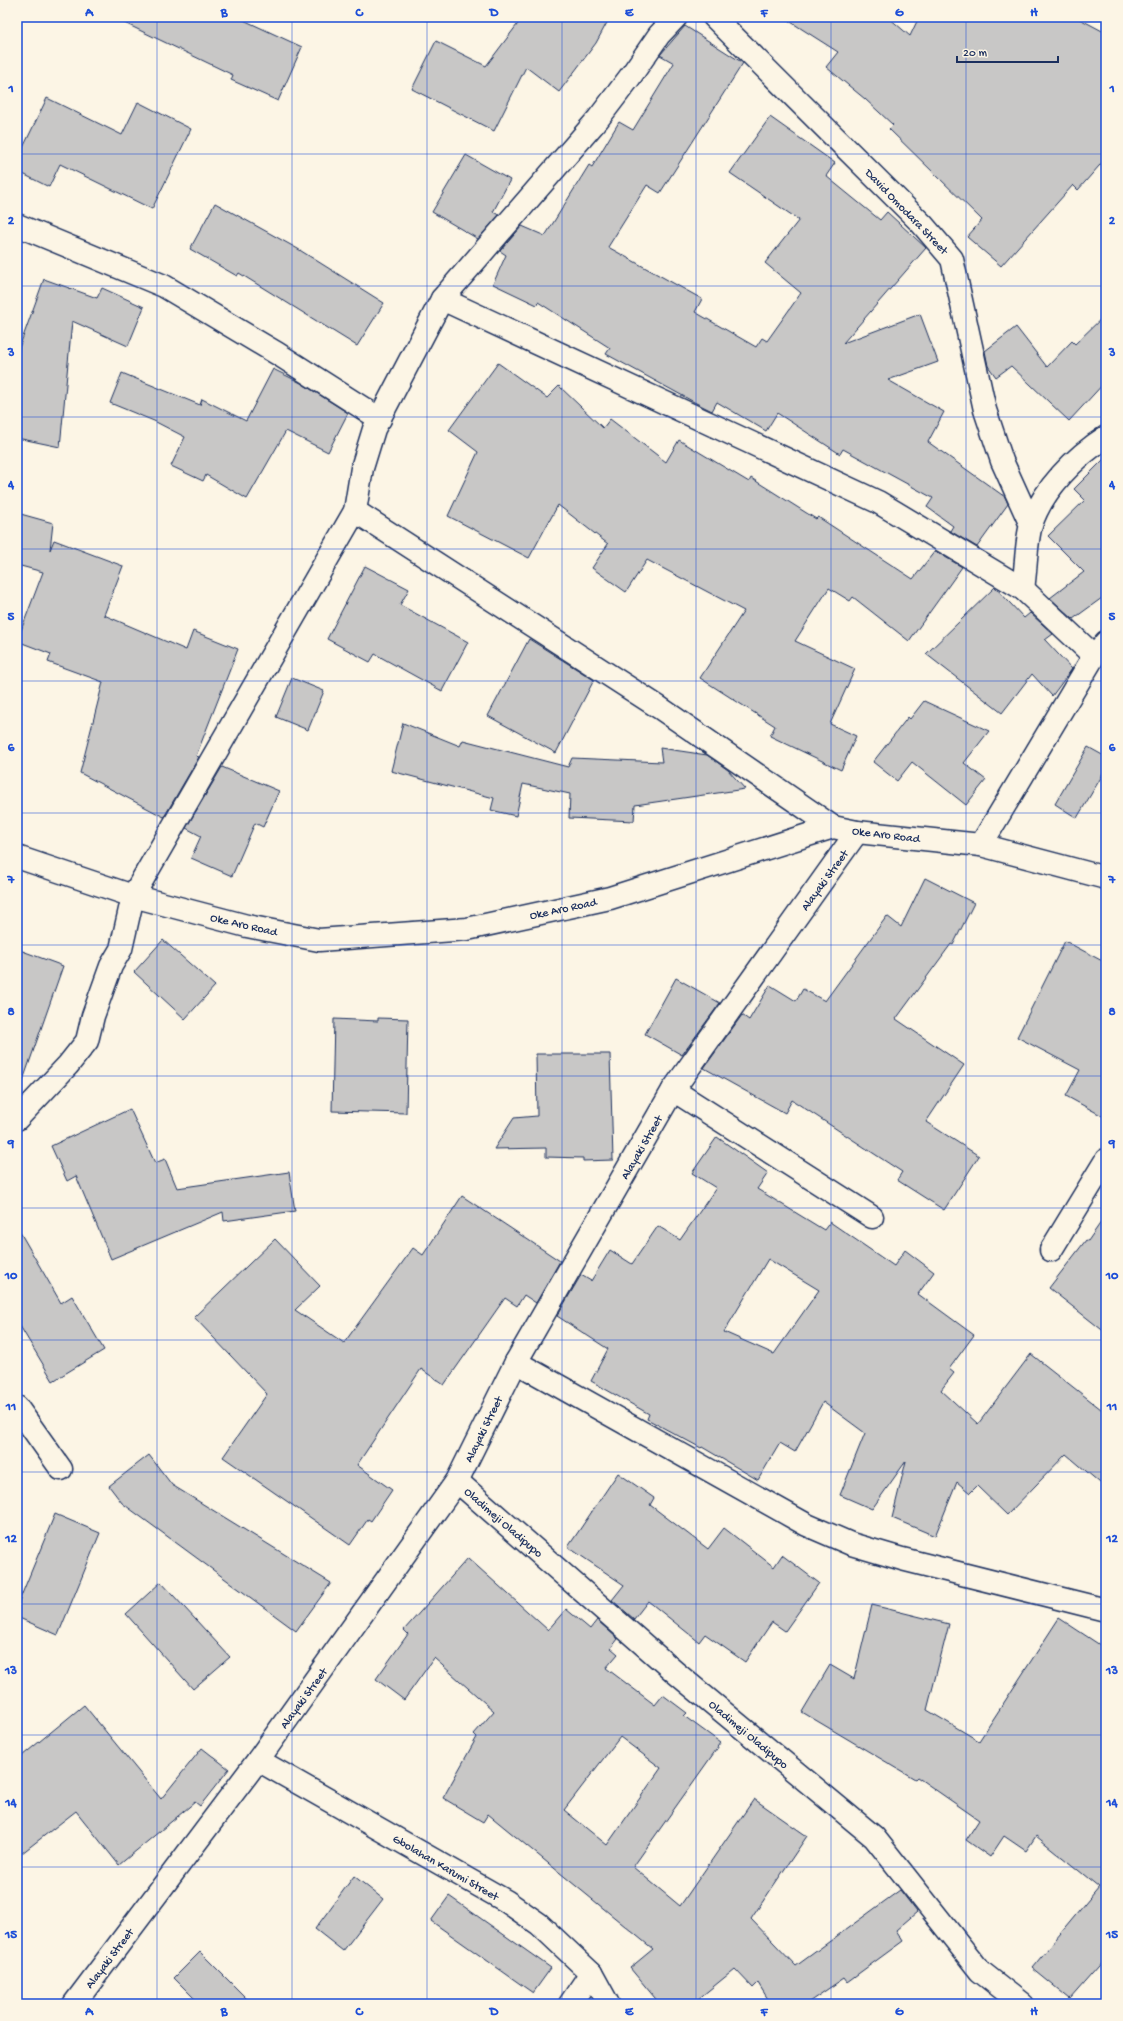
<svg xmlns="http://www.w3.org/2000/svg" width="1123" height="2021" font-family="'Gochi Hand',sans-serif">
  <rect width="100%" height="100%" fill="#fcf5e5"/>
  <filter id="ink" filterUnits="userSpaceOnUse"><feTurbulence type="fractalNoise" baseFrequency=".025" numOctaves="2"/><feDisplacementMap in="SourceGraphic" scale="8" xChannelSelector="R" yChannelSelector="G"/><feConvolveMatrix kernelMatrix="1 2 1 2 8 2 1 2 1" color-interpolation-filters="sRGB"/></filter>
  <g filter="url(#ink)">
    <g fill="#c8c7c6" stroke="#1b2f5e" fill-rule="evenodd">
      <path d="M 112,17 L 237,17 L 302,47 L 278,101 L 231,80 L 233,75 Z"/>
      <path d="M 523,17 L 610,17 L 596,43 L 559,92 L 526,67 L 494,131 L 412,89 L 436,41 L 486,66 Z"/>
      <path d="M 783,17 L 888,17 L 910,36 L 919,17 L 1076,17 L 1106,33 L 1106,158 L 1078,190 L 1073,185 L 1001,266 L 967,237 L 982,220 L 889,129 L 893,125 L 865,99 L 826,67 L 838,52 Z"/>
      <path d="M 685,26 L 743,63 L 660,193 L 647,185 L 608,247 L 702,299 L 695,312 L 756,347 L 762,338 L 767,341 L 801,293 L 765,263 L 799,220 L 730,173 L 770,117 L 835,163 L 826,176 L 880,220 L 887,212 L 926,248 L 843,343 L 920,314 L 938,362 L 888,380 L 944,412 L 928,442 L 1005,497 L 1008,504 L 977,547 L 950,531 L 953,526 L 927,507 L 933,498 L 843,449 L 840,454 L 777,413 L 766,431 L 717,402 L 712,411 L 694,402 L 606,354 L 610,348 L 538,302 L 537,305 L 493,284 L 506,255 L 500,251 L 522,226 L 545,236 L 589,165 L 592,167 L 619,122 L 633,130 L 674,63 L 660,55 Z"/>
      <path d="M 47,98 L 122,135 L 138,102 L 191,129 L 152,209 L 60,164 L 49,187 L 17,171 L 17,160 Z"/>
      <path d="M 466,155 L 510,180 L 493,212 L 499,215 L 478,239 L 432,212 Z"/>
      <path d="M 215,203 L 298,249 L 384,303 L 357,346 L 239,273 L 237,276 L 190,249 Z"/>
      <path d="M 44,279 L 97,298 L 102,288 L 144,307 L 128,346 L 72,321 L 60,447 L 17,438 L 17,370 L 19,348 Z"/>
      <path d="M 1106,314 L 1106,381 L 1069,421 L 1011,366 L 996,377 L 988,366 L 985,351 L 1016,327 L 1047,367 L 1072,341 L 1075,344 Z"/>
      <path d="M 498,363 L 547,398 L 559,386 L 603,428 L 610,419 L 666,462 L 679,440 L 749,482 L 751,478 L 816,519 L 818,517 L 913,579 L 935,551 L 962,567 L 909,641 L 853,597 L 850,601 L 829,588 L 795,641 L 855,669 L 830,724 L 856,736 L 841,770 L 770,736 L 775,726 L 700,678 L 744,611 L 647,560 L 626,592 L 592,568 L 608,544 L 558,505 L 529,558 L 448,516 L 478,452 L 449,430 Z"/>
      <path d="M 273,369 L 301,383 L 348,413 L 328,452 L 286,431 L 247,499 L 206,475 L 203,481 L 171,466 L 185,437 L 154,421 L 110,403 L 122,373 L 200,405 L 202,399 L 246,421 Z"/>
      <path d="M 1106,457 L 1106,595 L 1073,619 L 1050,598 L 1084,572 L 1048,536 L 1085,500 L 1074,489 Z"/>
      <path d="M 17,513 L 53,523 L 50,550 L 54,540 L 123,566 L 104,615 L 186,650 L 193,631 L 238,649 L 196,756 L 199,757 L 164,817 L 80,773 L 103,682 L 48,662 L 51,654 L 17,641 L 43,572 L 17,565 Z"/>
      <path d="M 365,566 L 409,589 L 400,605 L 468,642 L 442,691 L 375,654 L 370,662 L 327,639 Z"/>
      <path d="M 995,587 L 1024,618 L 1030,613 L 1053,634 L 1045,640 L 1072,669 L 1052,696 L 1032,674 L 1002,713 L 926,654 Z"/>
      <path d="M 529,639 L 594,680 L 556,753 L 488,716 Z"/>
      <path d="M 292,678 L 324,691 L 308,730 L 276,717 Z"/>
      <path d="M 924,701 L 989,731 L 964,763 L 986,780 L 966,805 L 912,762 L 897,781 L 873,762 L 908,717 L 910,719 Z"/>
      <path d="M 403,723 L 460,746 L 463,740 L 568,767 L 572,758 L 662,762 L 660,748 L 707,755 L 728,770 L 745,789 L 635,805 L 634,821 L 569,818 L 570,794 L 523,784 L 516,816 L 491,810 L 494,798 L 391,771 Z"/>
      <path d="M 1088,747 L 1106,757 L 1106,769 L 1077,818 L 1055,804 Z"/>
      <path d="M 222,767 L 279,791 L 263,827 L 255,823 L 232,876 L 191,858 L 201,836 L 186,828 Z"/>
      <path d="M 925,878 L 974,903 L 953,945 L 951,944 L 896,1019 L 964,1065 L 926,1122 L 979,1156 L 944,1210 L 897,1180 L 902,1172 L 792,1100 L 785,1113 L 704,1068 L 742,1015 L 749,1020 L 770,985 L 796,1001 L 803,989 L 825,1001 L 887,916 L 901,927 Z"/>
      <path d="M 163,940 L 215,986 L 185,1019 L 134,972 Z"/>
      <path d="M 1065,941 L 1106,963 L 1106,1118 L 1066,1096 L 1080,1070 L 1017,1037 Z"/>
      <path d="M 17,949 L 63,966 L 21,1086 L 17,1085 Z"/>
      <path d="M 676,978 L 720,1003 L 682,1055 L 645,1034 Z"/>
      <path d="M 378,1018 L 408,1019 L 406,1113 L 332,1111 L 334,1019 L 378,1021 Z"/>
      <path d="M 536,1054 L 610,1054 L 613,1160 L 583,1161 L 583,1158 L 546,1157 L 546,1148 L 494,1149 L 514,1118 L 537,1116 Z"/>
      <path d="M 130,1109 L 155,1163 L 165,1159 L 177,1188 L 289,1172 L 295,1211 L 224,1221 L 223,1212 L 111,1259 L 76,1176 L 67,1181 L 51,1146 Z"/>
      <path d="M 717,1137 L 768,1173 L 757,1189 L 824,1230 L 830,1222 L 894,1266 L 905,1250 L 934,1272 L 918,1294 L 974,1335 L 949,1369 L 954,1373 L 941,1390 L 978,1424 L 1031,1354 L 1106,1413 L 1106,1488 L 1066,1454 L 1007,1515 L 977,1486 L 970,1493 L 957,1482 L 935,1536 L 892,1518 L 906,1461 L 872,1509 L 840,1495 L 865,1433 L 823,1402 L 795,1452 L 780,1443 L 758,1480 L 702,1447 L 701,1448 L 647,1419 L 649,1414 L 591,1381 L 608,1349 L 557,1316 L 581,1275 L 591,1281 L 610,1250 L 632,1264 L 658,1226 L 680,1240 L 716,1188 L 692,1173 ZM 768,1259 L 819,1290 L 774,1354 L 724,1332 Z"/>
      <path d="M 462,1196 L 560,1261 L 536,1303 L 524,1295 L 517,1306 L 505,1298 L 444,1385 L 421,1369 L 357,1465 L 392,1490 L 371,1521 L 368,1519 L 350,1545 L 223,1457 L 267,1394 L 194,1317 L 275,1239 L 320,1286 L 295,1310 L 344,1343 L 413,1248 L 423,1255 Z"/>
      <path d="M 1106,1215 L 1106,1333 L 1049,1288 L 1086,1240 L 1088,1241 Z"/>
      <path d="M 17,1227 L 61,1303 L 72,1296 L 104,1350 L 53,1381 L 17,1321 Z"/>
      <path d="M 149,1455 L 172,1485 L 331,1583 L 296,1631 L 122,1503 L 109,1486 Z"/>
      <path d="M 618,1473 L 654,1498 L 650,1505 L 708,1549 L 724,1528 L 774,1567 L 782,1555 L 819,1583 L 785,1631 L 772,1622 L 745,1662 L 705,1634 L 699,1642 L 648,1601 L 634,1619 L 612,1600 L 624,1585 L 568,1547 Z"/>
      <path d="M 55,1514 L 100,1533 L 58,1635 L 17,1617 L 17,1606 Z"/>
      <path d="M 468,1558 L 548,1630 L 566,1609 L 590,1629 L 597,1620 L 618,1639 L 611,1648 L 618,1654 L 606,1668 L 655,1705 L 663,1695 L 687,1713 L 684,1716 L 721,1743 L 633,1867 L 680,1906 L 754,1799 L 807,1836 L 751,1919 L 796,1966 L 900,1890 L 917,1912 L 896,1930 L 903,1941 L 847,1982 L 844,1978 L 806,2004 L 771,2004 L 758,1983 L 753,1988 L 735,1969 L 692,2004 L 660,2004 L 630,1968 L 653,1949 L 488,1814 L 483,1822 L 443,1798 L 477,1737 L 474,1734 L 494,1711 L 434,1658 L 404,1700 L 376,1679 L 408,1634 L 404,1630 ZM 620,1737 L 661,1768 L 607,1845 L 564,1810 Z"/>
      <path d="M 161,1582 L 230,1657 L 193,1689 L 126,1614 Z"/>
      <path d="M 872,1605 L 949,1624 L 927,1710 L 979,1741 L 1059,1618 L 1106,1649 L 1106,1958 L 1070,1999 L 1032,1968 L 1099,1887 L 1036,1836 L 1026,1851 L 1004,1836 L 990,1857 L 966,1840 L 979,1820 L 917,1777 L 915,1779 L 802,1712 L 830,1665 L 854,1679 Z"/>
      <path d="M 84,1705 L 161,1799 L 202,1748 L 229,1769 L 200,1806 L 195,1802 L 119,1865 L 76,1811 L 17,1857 L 17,1760 Z"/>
      <path d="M 354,1876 L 383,1899 L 343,1951 L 315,1929 Z"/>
      <path d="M 449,1896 L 551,1968 L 533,1993 L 431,1921 Z"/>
      <path d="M 200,1952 L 252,2004 L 200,2004 L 174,1978 Z"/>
    </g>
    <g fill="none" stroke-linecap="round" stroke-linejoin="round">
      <g stroke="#1b2f5e" stroke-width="25">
        <g id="minor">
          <path d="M 714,17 L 922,224 L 952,259 L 985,410 L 1002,461 L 1031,525"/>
          <path d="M 17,225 L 164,286 L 278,354 L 380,419"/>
          <path d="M 442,299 L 878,502 L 1023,589 L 1094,656"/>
          <path d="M 355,511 L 660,708 L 833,827"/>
          <path d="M 1023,589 C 1026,571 1026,541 1031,525 C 1042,490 1076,456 1106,437"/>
          <path d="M 981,845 L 1094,656 L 1106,642"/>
          <path d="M 673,1090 L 872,1217"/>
          <path d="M 17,1119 L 68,1065 L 87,1041 L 93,1016 L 111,966 L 121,949 L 133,896 L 355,511 L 362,468 L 374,429 L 442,299 L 598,119 L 630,77 L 659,35 L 676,17"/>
          <path d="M 1051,1250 L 1106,1160"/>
          <path d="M 516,1362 L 807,1525 L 851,1544 L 902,1559 L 1106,1610"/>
          <path d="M 17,1407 L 61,1469"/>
          <path d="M 457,1481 L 676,1673 L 874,1837 L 980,1971 L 1022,2004"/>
          <path d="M 258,1760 L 506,1901 L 539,1924 L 591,1973 L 608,2004"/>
          <path d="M 74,2004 L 258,1760 L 457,1481 L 516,1362 L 673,1090 L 857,832"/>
          <path d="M 570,2004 L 591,1973"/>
        </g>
      </g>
      <g stroke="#1b2f5e" stroke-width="25">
        <path id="major" d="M 17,857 L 133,896 L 247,926 L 319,940 L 467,929 L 610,898 L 833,827 L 857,832 L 981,845 L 1106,878"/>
      </g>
      <use href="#minor" stroke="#fcf5e5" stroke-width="22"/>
      <use href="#major" stroke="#fcf5e5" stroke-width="22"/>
    </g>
  </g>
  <path fill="none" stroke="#1d4ed8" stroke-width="1" stroke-opacity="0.55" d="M 157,17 L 157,2004M 292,17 L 292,2004M 427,17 L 427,2004M 562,17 L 562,2004M 696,17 L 696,2004M 831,17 L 831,2004M 966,17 L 966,2004M 17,154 L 1106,154M 17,286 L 1106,286M 17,417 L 1106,417M 17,549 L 1106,549M 17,681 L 1106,681M 17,813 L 1106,813M 17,945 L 1106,945M 17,1076 L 1106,1076M 17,1208 L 1106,1208M 17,1340 L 1106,1340M 17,1472 L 1106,1472M 17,1604 L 1106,1604M 17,1735 L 1106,1735M 17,1867 L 1106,1867"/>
  <g text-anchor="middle" stroke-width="3" stroke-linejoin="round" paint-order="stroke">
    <g font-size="12" fill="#1b2f5e" stroke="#fcf5e5">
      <text transform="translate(907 211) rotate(46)" y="4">David Omodara Street</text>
      <text transform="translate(886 834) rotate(7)" y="4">Oke Aro Road</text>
      <text transform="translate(824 880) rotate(-54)" y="4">Alayaki Street</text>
      <text transform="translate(563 908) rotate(-12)" y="4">Oke Aro Road</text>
      <text transform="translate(244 924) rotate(13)" y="4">Oke Aro Road</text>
      <text transform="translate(641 1147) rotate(-60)" y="4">Alayaki Street</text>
      <text transform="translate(483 1429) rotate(-64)" y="4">Alayaki Street</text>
      <text transform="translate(504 1522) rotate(41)" y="4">Oladimeji Oladipupo</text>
      <text transform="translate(303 1698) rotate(-54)" y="4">Alayaki Street</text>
      <text transform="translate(749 1734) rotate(40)" y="4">Oladimeji Oladipupo</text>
      <text transform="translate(446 1867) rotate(30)" y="4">Gbolahan Karumi Street</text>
      <text transform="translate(109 1958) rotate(-53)" y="4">Alayaki Street</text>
    </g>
  </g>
  <rect width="1123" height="2021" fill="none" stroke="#fcf5e5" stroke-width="44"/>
  <path d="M957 56v6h101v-6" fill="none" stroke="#1b2f5e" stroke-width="2"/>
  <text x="963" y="56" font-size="12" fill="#1b2f5e" stroke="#fcf5e5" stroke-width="3" paint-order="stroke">20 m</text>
  <rect x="22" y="22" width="1079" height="1977" fill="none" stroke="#1d4ed8" stroke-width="1.5"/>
  <g font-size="13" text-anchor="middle" font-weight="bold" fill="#1d4ed8">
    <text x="89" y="16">A</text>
    <text x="224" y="16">B</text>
    <text x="359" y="16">C</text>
    <text x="494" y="16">D</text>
    <text x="629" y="16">E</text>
    <text x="764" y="16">F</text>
    <text x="899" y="16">G</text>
    <text x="1034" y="16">H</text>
    <text x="11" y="92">1</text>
    <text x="1112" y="92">1</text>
    <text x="11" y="224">2</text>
    <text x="1112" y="224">2</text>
    <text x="11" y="356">3</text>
    <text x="1112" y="356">3</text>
    <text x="11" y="488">4</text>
    <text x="1112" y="488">4</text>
    <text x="11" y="620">5</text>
    <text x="1112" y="620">5</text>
    <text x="11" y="751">6</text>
    <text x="1112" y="751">6</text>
    <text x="11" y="883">7</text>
    <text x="1112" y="883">7</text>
    <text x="11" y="1015">8</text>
    <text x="1112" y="1015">8</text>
    <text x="11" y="1147">9</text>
    <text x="1112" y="1147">9</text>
    <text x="11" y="1279">10</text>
    <text x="1112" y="1279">10</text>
    <text x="11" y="1410">11</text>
    <text x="1112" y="1410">11</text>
    <text x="11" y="1542">12</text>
    <text x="1112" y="1542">12</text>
    <text x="11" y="1674">13</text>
    <text x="1112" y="1674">13</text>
    <text x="11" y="1806">14</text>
    <text x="1112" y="1806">14</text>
    <text x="11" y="1938">15</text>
    <text x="1112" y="1938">15</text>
    <text x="89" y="2015">A</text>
    <text x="224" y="2015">B</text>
    <text x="359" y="2015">C</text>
    <text x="494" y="2015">D</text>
    <text x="629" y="2015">E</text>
    <text x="764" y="2015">F</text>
    <text x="899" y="2015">G</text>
    <text x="1034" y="2015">H</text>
  </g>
</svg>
